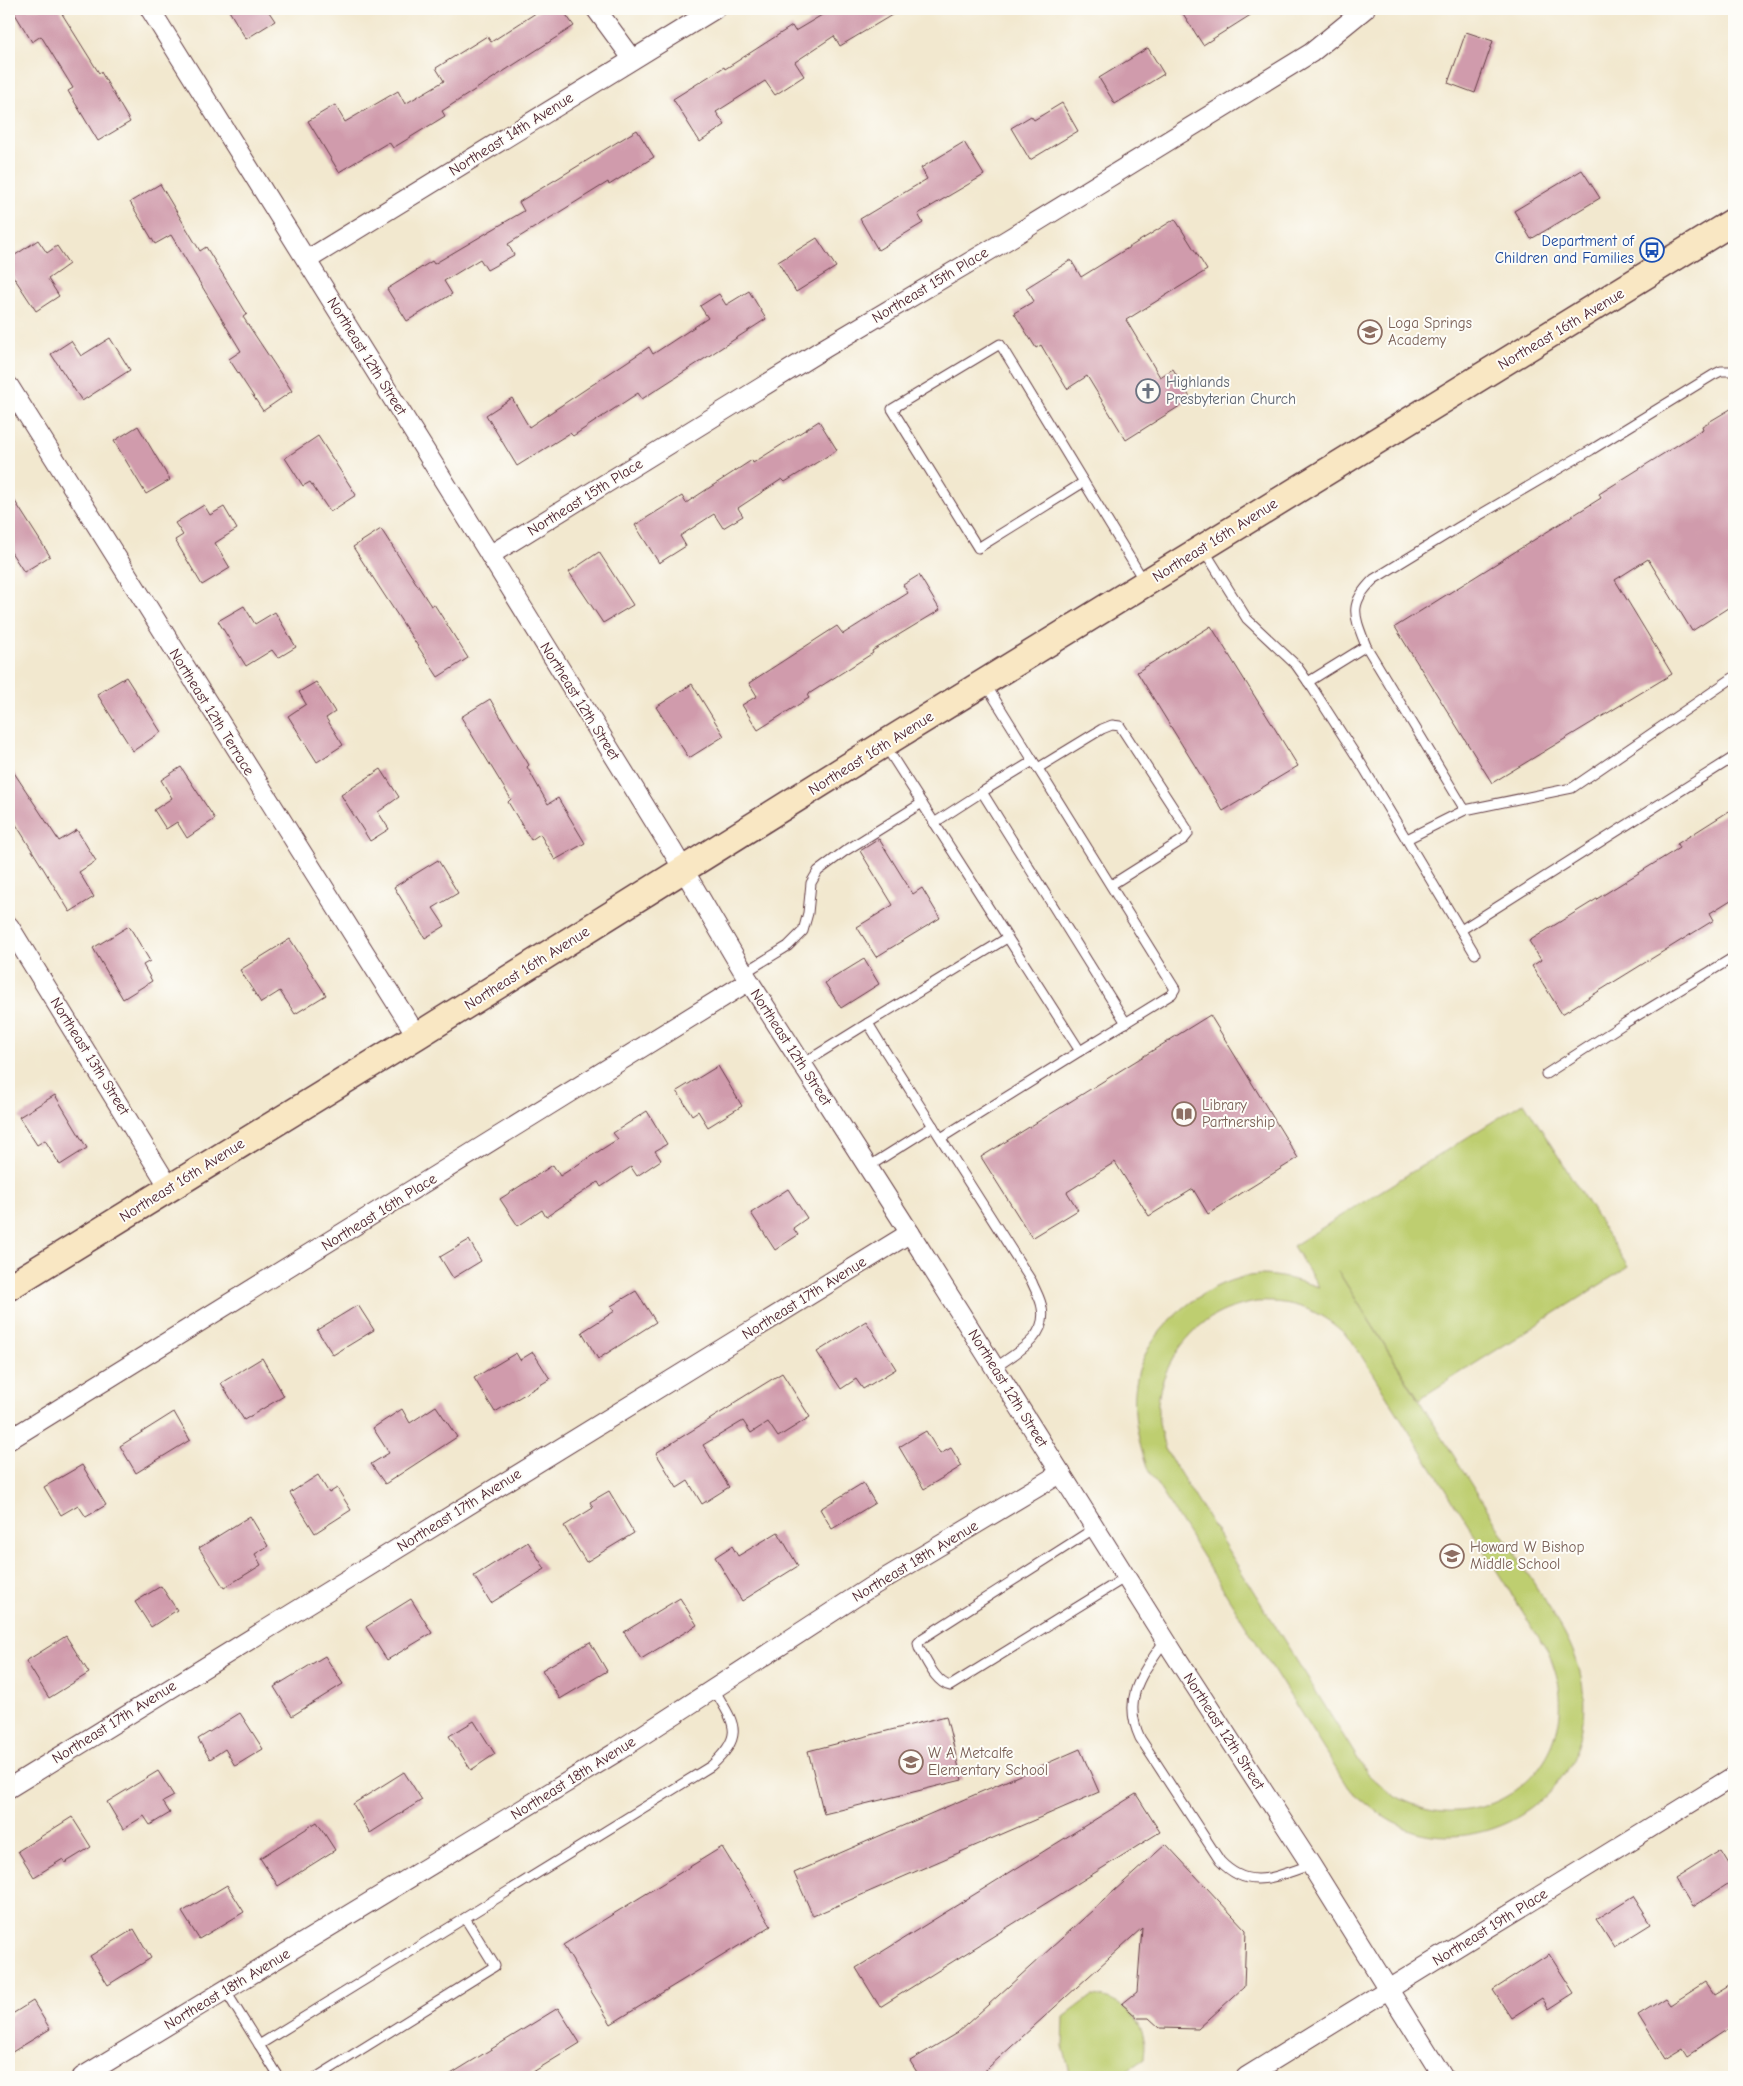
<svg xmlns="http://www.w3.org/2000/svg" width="1743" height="2086" font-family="'Comic Neue',sans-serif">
  <rect width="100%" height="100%" fill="#fdfcf7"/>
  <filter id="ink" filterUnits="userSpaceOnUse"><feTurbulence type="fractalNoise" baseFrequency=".02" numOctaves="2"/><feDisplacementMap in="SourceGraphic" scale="10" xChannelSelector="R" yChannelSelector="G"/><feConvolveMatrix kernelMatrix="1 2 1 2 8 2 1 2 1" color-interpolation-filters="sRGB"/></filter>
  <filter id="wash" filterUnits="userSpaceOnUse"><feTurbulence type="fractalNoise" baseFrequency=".0096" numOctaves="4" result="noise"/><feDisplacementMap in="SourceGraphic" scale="20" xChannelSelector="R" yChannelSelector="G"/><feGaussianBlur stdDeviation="1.12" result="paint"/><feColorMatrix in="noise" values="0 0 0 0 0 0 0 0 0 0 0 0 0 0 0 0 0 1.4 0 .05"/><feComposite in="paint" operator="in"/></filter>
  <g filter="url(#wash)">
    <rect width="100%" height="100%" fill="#f2e8cf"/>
    <g fill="#bece70" stroke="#84764e" fill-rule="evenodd">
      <path d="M 1524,1102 L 1628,1267 L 1419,1399 L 1338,1271 L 1560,1625 C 1579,1658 1588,1688 1582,1727 C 1571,1803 1483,1854 1411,1830 C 1384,1821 1370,1806 1348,1788 L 1148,1470 C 1137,1437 1130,1407 1138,1373 C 1151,1325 1210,1277 1259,1275 C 1281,1275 1299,1281 1319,1287 L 1293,1246 ZM 1256,1302 C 1297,1300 1324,1312 1352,1341 L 1548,1652 C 1604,1772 1456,1868 1366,1772 L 1165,1449 C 1161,1434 1157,1418 1158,1403 C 1160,1370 1187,1330 1216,1315 C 1229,1308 1242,1305 1256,1302 Z"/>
      <path d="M 1092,1996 C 1116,1997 1139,2015 1144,2039 C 1146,2045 1144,2053 1144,2059 L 1117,2077 L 1071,2077 L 1063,2046 L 1064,2017 Z"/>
    </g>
    <g id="blocks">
      <g fill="#d09bac">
        <path d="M 12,9 L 59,9 L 99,73 L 101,72 L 130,122 L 98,141 L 68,91 L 73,88 L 41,36 L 32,42 Z"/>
        <path d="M 228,9 L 267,9 L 275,21 L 246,39 Z"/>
        <path d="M 542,9 L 562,9 L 574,26 L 442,111 L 445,116 L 393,148 L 389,142 L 339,172 L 308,121 L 335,105 L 345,122 L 398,91 L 405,104 L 444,81 L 436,68 L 487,36 L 491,42 Z"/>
        <path d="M 832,9 L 902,9 L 840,46 L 834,36 L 795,62 L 804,76 L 775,95 L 765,81 L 716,112 L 725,125 L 700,142 L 673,99 L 724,67 L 725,69 L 792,26 L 795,31 Z"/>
        <path d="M 1180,9 L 1260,9 L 1203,45 Z"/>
        <path d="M 1466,32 L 1493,41 L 1475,93 L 1448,83 Z"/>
        <path d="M 1148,48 L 1164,74 L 1115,104 L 1099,78 Z"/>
        <path d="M 1062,103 L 1078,131 L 1030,160 L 1011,128 L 1031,116 L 1034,120 Z"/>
        <path d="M 637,130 L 654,157 L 609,185 L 608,182 L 508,244 L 514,255 L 487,270 L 480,259 L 444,281 L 452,294 L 407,321 L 387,289 L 432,261 L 434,264 L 524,211 L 519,202 Z"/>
        <path d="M 964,142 L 984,175 L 918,214 L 923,223 L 878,250 L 860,219 L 927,179 L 921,168 Z"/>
        <path d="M 1582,170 L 1600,198 L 1531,239 L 1514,211 Z"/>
        <path d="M 160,184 L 200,251 L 206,247 L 247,314 L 243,317 L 292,391 L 263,411 L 229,359 L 241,351 L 171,235 L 155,244 L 130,202 Z"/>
        <path d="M 1175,219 L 1207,270 L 1126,320 L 1160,377 L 1173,369 L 1191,399 L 1126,440 L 1087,376 L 1067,389 L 1041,345 L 1036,348 L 1014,313 L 1034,301 L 1026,288 L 1071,260 L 1081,277 Z"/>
        <path d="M 817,238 L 836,267 L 796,292 L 778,262 Z"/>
        <path d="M 38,240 L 47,253 L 57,246 L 69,264 L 48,279 L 59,296 L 36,311 L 9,270 L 9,259 Z"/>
        <path d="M 749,291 L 766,319 L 642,399 L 638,393 L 573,436 L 570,433 L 517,466 L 486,415 L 512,398 L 529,427 L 649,347 L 653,354 L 708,318 L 700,306 L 719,294 L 726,305 Z"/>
        <path d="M 110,338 L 130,370 L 82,401 L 51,354 L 71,341 L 81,356 Z"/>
        <path d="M 1734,407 L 1734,604 L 1692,631 L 1648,559 L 1615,580 L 1672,674 L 1492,783 L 1395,627 L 1601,498 L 1599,494 L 1703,429 L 1702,426 Z"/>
        <path d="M 819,421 L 837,450 L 785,482 L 782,479 L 738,508 L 743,516 L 723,528 L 714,514 L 680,536 L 686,546 L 659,563 L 635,525 L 682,496 L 686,503 L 752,460 L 753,463 Z"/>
        <path d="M 138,426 L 170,480 L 146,494 L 114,441 Z"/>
        <path d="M 318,436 L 356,495 L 330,512 L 310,482 L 303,486 L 285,458 Z"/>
        <path d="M 9,492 L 50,556 L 24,572 L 9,549 Z"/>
        <path d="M 204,505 L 210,515 L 224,507 L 237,529 L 215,543 L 230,568 L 202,585 L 175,540 L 183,535 L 175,523 Z"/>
        <path d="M 381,529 L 431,606 L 434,604 L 468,658 L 438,677 L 353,547 Z"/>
        <path d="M 599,552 L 633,605 L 603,623 L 569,572 Z"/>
        <path d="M 919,575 L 940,610 L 872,651 L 873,653 L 807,695 L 809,698 L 758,730 L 742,705 L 757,696 L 749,683 L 837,626 L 843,634 L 908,593 L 903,585 Z"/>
        <path d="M 244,606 L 255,624 L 275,612 L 296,647 L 278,658 L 272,650 L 246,666 L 218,621 Z"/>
        <path d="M 1211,626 L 1298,766 L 1223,811 L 1137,672 Z"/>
        <path d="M 126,677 L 161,732 L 133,751 L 97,694 Z"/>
        <path d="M 316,682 L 335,712 L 326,718 L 343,745 L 317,762 L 288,716 L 306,704 L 299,692 Z"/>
        <path d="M 692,684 L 724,736 L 689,758 L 656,707 Z"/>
        <path d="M 490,699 L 529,765 L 527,767 L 548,804 L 558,798 L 585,843 L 555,860 L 540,834 L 531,840 L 508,802 L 511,799 L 461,717 Z"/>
        <path d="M 9,765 L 59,841 L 77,830 L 96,861 L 79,872 L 94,897 L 70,912 L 9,813 Z"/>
        <path d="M 181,767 L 215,819 L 187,838 L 177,822 L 166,829 L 154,810 L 172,798 L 161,780 Z"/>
        <path d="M 381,769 L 399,797 L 378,812 L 389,829 L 370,841 L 341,795 Z"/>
        <path d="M 1734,808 L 1734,898 L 1710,913 L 1714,920 L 1562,1014 L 1532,966 L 1541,960 L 1529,941 L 1679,848 L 1677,844 Z"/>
        <path d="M 879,839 L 913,894 L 922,888 L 940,918 L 876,957 L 857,927 L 893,905 L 860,851 Z"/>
        <path d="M 438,860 L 458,893 L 433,908 L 445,926 L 425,938 L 394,887 Z"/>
        <path d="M 129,926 L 150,961 L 143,965 L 152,981 L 123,999 L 93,948 Z"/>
        <path d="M 290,939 L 326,995 L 295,1014 L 280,991 L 261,1003 L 240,970 Z"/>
        <path d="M 864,959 L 879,984 L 841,1008 L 825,983 Z"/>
        <path d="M 1210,1015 L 1298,1158 L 1208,1214 L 1193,1189 L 1149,1216 L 1115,1162 L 1067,1192 L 1078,1210 L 1032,1238 L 981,1157 Z"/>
        <path d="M 718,1066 L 742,1106 L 708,1127 L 698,1111 L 692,1115 L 677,1091 Z"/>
        <path d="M 55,1095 L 87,1148 L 60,1165 L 45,1140 L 37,1145 L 19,1117 Z"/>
        <path d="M 647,1111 L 667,1144 L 655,1151 L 661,1160 L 637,1176 L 631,1167 L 601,1187 L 598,1182 L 546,1217 L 542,1210 L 518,1226 L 500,1199 L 553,1165 L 560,1176 L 618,1139 L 613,1133 Z"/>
        <path d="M 788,1189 L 807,1218 L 793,1228 L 798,1235 L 775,1250 L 751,1213 Z"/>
        <path d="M 469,1240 L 481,1261 L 453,1278 L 440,1257 Z"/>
        <path d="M 636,1291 L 656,1322 L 598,1359 L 582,1332 L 615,1311 L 611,1306 Z"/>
        <path d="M 358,1305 L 374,1330 L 333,1355 L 317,1330 Z"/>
        <path d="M 866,1321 L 896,1369 L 863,1389 L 856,1379 L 841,1389 L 817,1352 Z"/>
        <path d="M 533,1352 L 550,1379 L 495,1412 L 474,1378 L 516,1353 L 520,1360 Z"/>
        <path d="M 262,1358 L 284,1396 L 244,1420 L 221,1383 Z"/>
        <path d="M 782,1373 L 810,1417 L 778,1437 L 768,1422 L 751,1433 L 743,1421 L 703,1445 L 729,1487 L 702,1504 L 688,1481 L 677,1488 L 656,1453 L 733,1405 L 732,1404 Z"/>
        <path d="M 436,1406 L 457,1437 L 385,1484 L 371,1464 L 389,1453 L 373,1428 L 402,1409 L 410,1423 Z"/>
        <path d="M 174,1412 L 190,1440 L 136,1473 L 120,1446 Z"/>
        <path d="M 926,1431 L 940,1454 L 951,1448 L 962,1466 L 924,1489 L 899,1447 Z"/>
        <path d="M 82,1465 L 106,1505 L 86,1517 L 78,1505 L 61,1515 L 44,1487 Z"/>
        <path d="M 318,1475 L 329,1493 L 337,1488 L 351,1510 L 315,1533 L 290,1493 Z"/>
        <path d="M 863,1483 L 875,1503 L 832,1529 L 820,1509 Z"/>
        <path d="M 609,1491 L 634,1533 L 586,1562 L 564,1526 L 593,1508 L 590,1502 Z"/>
        <path d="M 250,1516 L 268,1546 L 255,1554 L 261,1565 L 224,1588 L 199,1548 Z"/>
        <path d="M 778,1532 L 798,1566 L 742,1601 L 715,1557 L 732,1546 L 738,1556 Z"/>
        <path d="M 528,1542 L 545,1569 L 491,1603 L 474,1576 Z"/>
        <path d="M 161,1586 L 177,1610 L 151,1627 L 135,1602 Z"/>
        <path d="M 680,1598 L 697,1625 L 641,1659 L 624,1632 Z"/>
        <path d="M 411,1599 L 432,1633 L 387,1660 L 366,1627 Z"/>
        <path d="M 66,1636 L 89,1673 L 49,1698 L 26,1661 Z"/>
        <path d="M 590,1642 L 607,1671 L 560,1699 L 542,1670 Z"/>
        <path d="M 325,1656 L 343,1684 L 292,1716 L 274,1687 Z"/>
        <path d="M 240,1713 L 263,1749 L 235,1766 L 225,1749 L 210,1759 L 198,1739 Z"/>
        <path d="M 946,1716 L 962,1780 L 824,1814 L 808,1751 Z"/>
        <path d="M 474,1721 L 495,1754 L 471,1770 L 449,1736 Z"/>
        <path d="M 1080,1749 L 1099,1792 L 813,1916 L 794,1873 Z"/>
        <path d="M 158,1771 L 174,1796 L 163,1802 L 170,1813 L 150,1825 L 144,1816 L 123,1829 L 107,1802 Z"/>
        <path d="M 404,1772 L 422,1800 L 370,1833 L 353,1804 Z"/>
        <path d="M 1136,1794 L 1160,1832 L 880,2007 L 856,1968 Z"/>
        <path d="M 72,1817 L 91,1847 L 65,1863 L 63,1859 L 34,1877 L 18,1851 Z"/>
        <path d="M 317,1822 L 335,1850 L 278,1886 L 260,1858 Z"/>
        <path d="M 1166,1844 L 1246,1930 L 1244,1987 L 1198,2029 L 1160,2028 L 1149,2018 L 1138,2018 L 1122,2004 L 1137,1992 L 1142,1928 L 978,2077 L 920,2077 L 910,2061 L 957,2033 Z"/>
        <path d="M 722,1847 L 771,1926 L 611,2024 L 563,1945 Z"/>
        <path d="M 1721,1850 L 1734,1871 L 1734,1880 L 1692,1907 L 1675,1879 Z"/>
        <path d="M 227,1885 L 244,1912 L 199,1939 L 182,1912 Z"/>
        <path d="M 1633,1896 L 1651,1924 L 1614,1947 L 1596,1919 Z"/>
        <path d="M 134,1929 L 151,1958 L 108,1985 L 90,1956 Z"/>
        <path d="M 1549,1954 L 1574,1993 L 1549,2009 L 1542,1998 L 1511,2018 L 1493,1990 Z"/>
        <path d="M 1706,1982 L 1714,1994 L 1734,1982 L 1734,2025 L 1688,2055 L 1683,2047 L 1665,2058 L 1638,2015 L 1665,1998 L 1670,2005 Z"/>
        <path d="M 33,2001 L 50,2029 L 9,2054 L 9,2016 Z"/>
        <path d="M 558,2008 L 580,2043 L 525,2077 L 446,2077 Z"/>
      </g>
    </g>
  </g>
  <g filter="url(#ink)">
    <use href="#blocks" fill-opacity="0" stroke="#633d44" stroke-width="1"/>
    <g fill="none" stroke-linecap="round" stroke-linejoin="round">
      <g stroke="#633d44" stroke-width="11">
        <g id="lane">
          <path d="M 1084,482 L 978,548 L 892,409 L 1000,344 L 1144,581"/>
          <path d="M 1204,550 L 1247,619 L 1296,665 L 1313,689 L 1362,765 L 1475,954"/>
          <path d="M 1366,646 C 1354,615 1348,604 1374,579 L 1459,527 L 1591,450 L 1713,375 L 1721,371 L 1734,371"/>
          <path d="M 1308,682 L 1366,646 L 1465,810 L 1407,839"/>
          <path d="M 986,685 L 1175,989 L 1172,994 L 1080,1051"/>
          <path d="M 886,747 L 1080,1051 L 941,1138"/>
          <path d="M 1038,768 L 1102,729 L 1112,725 L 1120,726 L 1187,829 L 1188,834 L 1184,839 L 1111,885"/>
          <path d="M 982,792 L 1033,761"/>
          <path d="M 1465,810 L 1572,788 L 1734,677"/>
          <path d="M 934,823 L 982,792 L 1126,1023"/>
          <path d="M 1461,930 L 1734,757"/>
          <path d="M 744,973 L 788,946 L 803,931 L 808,913 L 811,883 L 818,871 L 845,851 L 922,803"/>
          <path d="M 868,1023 L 1007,938"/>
          <path d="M 802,1064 L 868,1023 L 882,1046 L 1032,1282 C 1035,1290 1041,1299 1042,1308 C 1048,1338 1015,1353 995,1368"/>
          <path d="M 1546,1074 L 1625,1023 L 1734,957"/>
          <path d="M 868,1167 L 933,1126"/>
          <path d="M 1095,1528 L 923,1638 L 918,1643 L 919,1648 C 927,1661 935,1682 950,1686 L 1126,1577"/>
          <path d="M 1165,1640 C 1143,1673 1121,1697 1140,1738 L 1220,1861 C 1250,1892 1275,1876 1311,1865"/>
          <path d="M 225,1990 L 279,2077"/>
          <path d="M 259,2045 L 711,1766 C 746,1734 734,1724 714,1689"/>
          <path d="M 317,2077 L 495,1966 L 465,1918"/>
        </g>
      </g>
      <g stroke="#633d44" stroke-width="21">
        <g id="street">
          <path d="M 150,9 L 490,555 L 672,850 L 749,981 L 910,1233 L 1173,1652 L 1311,1865 L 1443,2077"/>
          <path d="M 596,9 L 632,58"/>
          <path d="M 307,260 L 715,9"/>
          <path d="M 9,386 L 417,1036"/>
          <path d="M 490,555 L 825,348 L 1007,240 L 1311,53 L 1365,9"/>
          <path d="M 9,926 L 169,1187"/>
          <path d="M 9,1440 L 749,981"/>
          <path d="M 9,1788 L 910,1233"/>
          <path d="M 82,2077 L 615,1753 L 869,1588 L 1061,1473"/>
          <path d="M 1246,2077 L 1734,1776"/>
        </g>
      </g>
      <g stroke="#633d44" stroke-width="29">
        <path id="secondary" d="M 9,1287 L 417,1036 L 884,744 L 1734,221"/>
      </g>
      <use href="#lane" stroke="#fff" stroke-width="9"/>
      <use href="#street" stroke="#fff" stroke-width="19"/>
      <use href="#secondary" stroke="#f9e7c3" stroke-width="26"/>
    </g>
  </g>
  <defs>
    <g id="bus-ring" transform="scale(1.25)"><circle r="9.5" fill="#fdfcf7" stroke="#1a4fb4" stroke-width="1.5"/><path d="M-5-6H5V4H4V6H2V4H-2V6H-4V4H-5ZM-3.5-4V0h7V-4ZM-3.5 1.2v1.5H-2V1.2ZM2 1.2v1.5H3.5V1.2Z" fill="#1a4fb4"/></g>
    <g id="school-ring" transform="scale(1.25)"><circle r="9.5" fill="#fdfcf7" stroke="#8d6e63" stroke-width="1.5"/><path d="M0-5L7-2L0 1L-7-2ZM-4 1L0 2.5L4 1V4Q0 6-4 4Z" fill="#8d6e63"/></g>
    <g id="church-ring" transform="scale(1.25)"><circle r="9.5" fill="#fdfcf7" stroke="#6b7280" stroke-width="1.5"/><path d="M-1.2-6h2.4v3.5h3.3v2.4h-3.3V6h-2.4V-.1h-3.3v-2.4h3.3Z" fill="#6b7280"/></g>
    <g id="library-ring" transform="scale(1.25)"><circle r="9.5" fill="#fdfcf7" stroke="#8d6e63" stroke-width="1.5"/><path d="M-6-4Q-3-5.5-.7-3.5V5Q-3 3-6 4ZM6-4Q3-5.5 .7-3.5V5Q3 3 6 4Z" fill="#8d6e63"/></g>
  </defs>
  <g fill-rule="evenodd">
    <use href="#bus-ring" x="1652" y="250"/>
    <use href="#school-ring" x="1370" y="332"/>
    <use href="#church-ring" x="1148" y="391"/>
    <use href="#library-ring" x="1184" y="1114"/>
    <use href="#school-ring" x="1452" y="1556"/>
    <use href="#school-ring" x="911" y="1762"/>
  </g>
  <g text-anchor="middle" stroke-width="4" stroke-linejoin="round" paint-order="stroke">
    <g font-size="15" fill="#4a1f2b" stroke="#fdfcf7">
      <text transform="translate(511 134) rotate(-32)" y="5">Northeast 14th Avenue</text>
      <text transform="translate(930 285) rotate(-31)" y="5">Northeast 15th Place</text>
      <text transform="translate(1561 329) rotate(-31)" y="5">Northeast 16th Avenue</text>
      <text transform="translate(367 356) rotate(58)" y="5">Northeast 12th Street</text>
      <text transform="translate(585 497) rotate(-32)" y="5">Northeast 15th Place</text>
      <text transform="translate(1215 540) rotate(-32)" y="5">Northeast 16th Avenue</text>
      <text transform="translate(580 701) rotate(58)" y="5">Northeast 12th Street</text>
      <text transform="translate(212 712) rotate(58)" y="5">Northeast 12th Terrace</text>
      <text transform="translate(871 753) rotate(-32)" y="5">Northeast 16th Avenue</text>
      <text transform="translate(527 968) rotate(-32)" y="5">Northeast 16th Avenue</text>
      <text transform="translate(791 1047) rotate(57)" y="5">Northeast 12th Street</text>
      <text transform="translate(90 1056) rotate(58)" y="5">Northeast 13th Street</text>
      <text transform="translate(182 1180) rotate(-32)" y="5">Northeast 16th Avenue</text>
      <text transform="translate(379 1212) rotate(-32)" y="5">Northeast 16th Place</text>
      <text transform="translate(804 1298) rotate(-32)" y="5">Northeast 17th Avenue</text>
      <text transform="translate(1008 1388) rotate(58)" y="5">Northeast 12th Street</text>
      <text transform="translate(459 1510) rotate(-32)" y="5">Northeast 17th Avenue</text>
      <text transform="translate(915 1561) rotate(-31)" y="5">Northeast 18th Avenue</text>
      <text transform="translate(114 1722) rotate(-32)" y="5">Northeast 17th Avenue</text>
      <text transform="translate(1224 1731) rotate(57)" y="5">Northeast 12th Street</text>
      <text transform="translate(573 1778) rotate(-32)" y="5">Northeast 18th Avenue</text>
      <text transform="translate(1490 1927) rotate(-32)" y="5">Northeast 19th Place</text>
      <text transform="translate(227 1989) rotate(-31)" y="5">Northeast 18th Avenue</text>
    </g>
    <g font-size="15" fill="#164399" stroke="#fdfcf7" text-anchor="end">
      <text x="1634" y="246">Department of<tspan x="1634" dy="17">Children and Families</tspan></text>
    </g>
    <g font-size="15" fill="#785e54" stroke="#fdfcf7" text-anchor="start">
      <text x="1388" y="328">Loga Springs<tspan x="1388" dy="17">Academy</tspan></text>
      <text x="1202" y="1110">Library<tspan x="1202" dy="17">Partnership</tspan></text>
      <text x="1470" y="1552">Howard W Bishop<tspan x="1470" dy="17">Middle School</tspan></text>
      <text x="928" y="1758">W A Metcalfe<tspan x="928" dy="17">Elementary School</tspan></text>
    </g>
    <g font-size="15" fill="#5b616d" stroke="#fdfcf7" text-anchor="start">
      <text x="1166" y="387">Highlands<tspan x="1166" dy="17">Presbyterian Church</tspan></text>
    </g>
  </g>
  <rect width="1743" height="2086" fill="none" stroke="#fdfcf7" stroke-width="30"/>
</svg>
